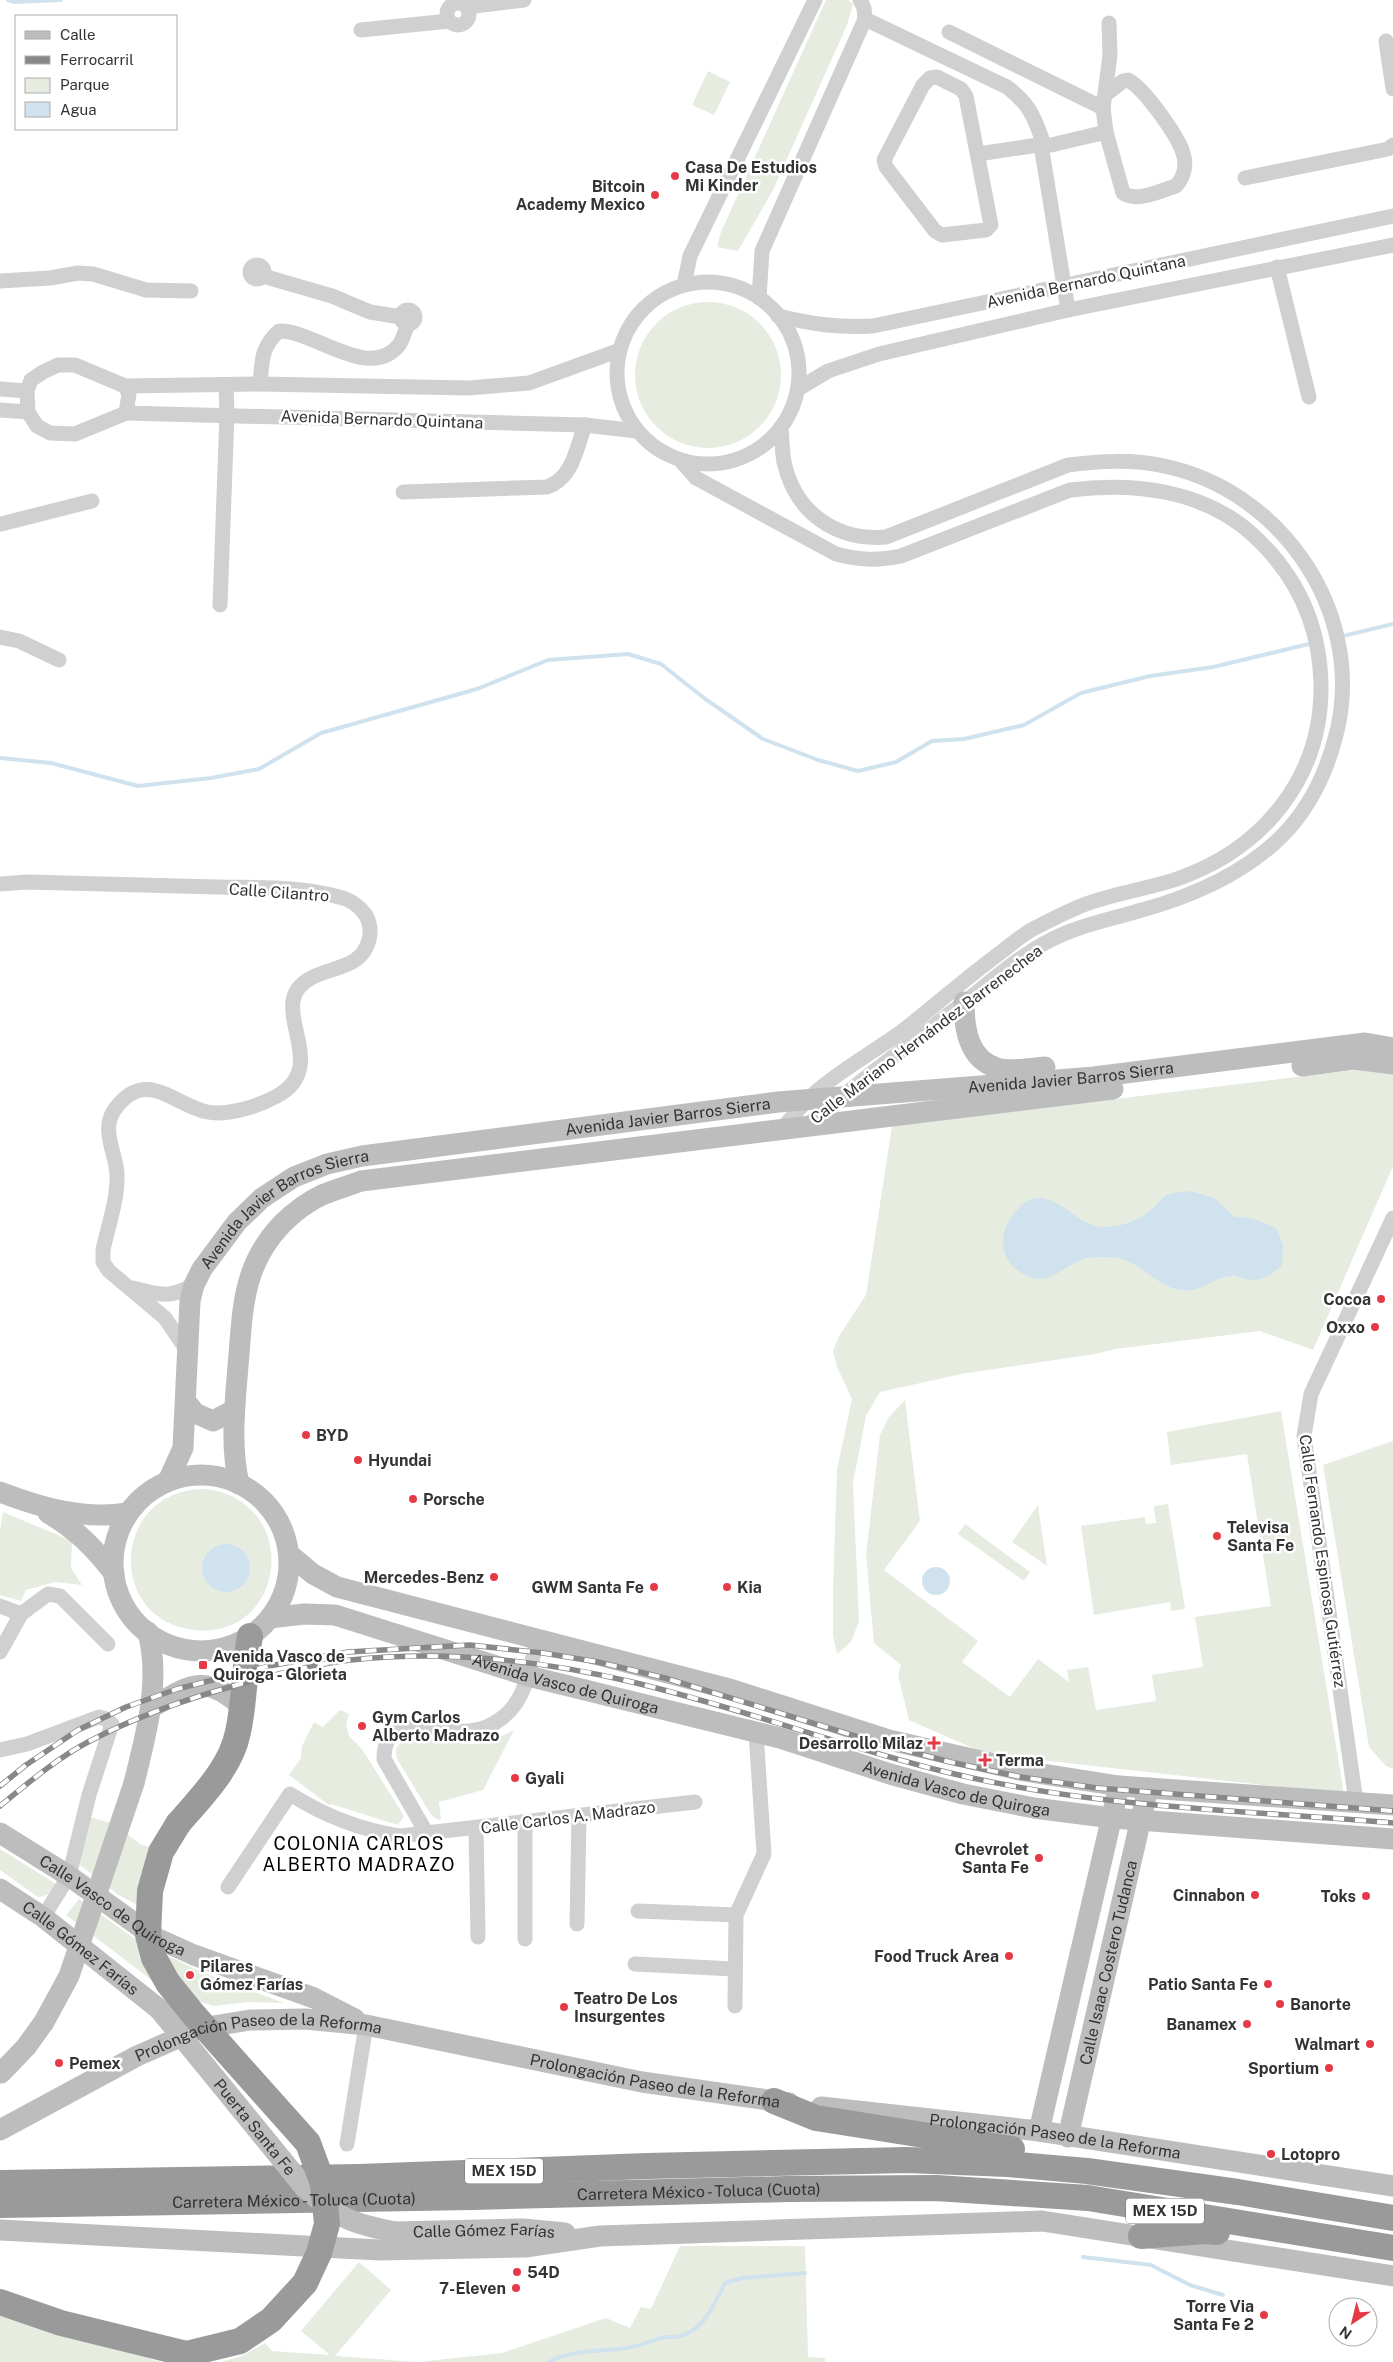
<svg xmlns="http://www.w3.org/2000/svg" width="1393" height="2362" font-family="'Public Sans',sans-serif">
  <rect width="100%" height="100%" fill="#fff"/>
  <g fill="#e6ecdf" fill-rule="evenodd">
    <path d="M 826,0 L 848,0 L 853,4 L 847,25 L 773,190 L 738,251 L 717,247 L 721,232 Z"/>
    <path d="M 708,71 L 730,82 L 714,115 L 692,105 Z"/>
    <circle cx="708" cy="375" r="73"/>
    <path d="M 1364,1069 L 1393,1075 L 1393,1166 L 1313,1350 L 1260,1331 L 1115,1349 L 1095,1354 L 961,1374 L 880,1392 L 866,1416 L 853,1483 L 859,1621 L 851,1642 L 837,1654 L 833,1636 L 833,1589 L 837,1470 L 852,1399 L 837,1367 L 833,1351 L 839,1336 L 866,1295 L 892,1126 Z"/>
    <path d="M 905,1400 L 920,1521 L 884,1570 L 978,1641 L 962,1662 L 1010,1697 L 1038,1659 L 1069,1682 L 1067,1670 L 1088,1667 L 1096,1710 L 1156,1701 L 1152,1675 L 1203,1667 L 1195,1617 L 1271,1606 L 1247,1454 L 1171,1465 L 1167,1432 L 1281,1411 L 1344,1794 L 986,1754 L 909,1720 L 898,1675 L 901,1665 L 874,1643 L 866,1555 L 880,1435 L 889,1417 Z"/>
    <path d="M 1393,1441 L 1393,1769 L 1386,1766 L 1369,1747 L 1323,1465 Z"/>
    <path d="M 207,1489 C 303,1503 286,1640 194,1630 C 104,1620 112,1487 207,1489 ZM 235,1546 C 265,1564 242,1602 213,1588 L 203,1559 L 213,1547 Z"/>
    <path d="M 1168,1504 L 1185,1609 L 1171,1611 L 1170,1602 L 1094,1615 L 1081,1526 L 1145,1517 L 1146,1524 L 1156,1523 L 1154,1506 Z"/>
    <path d="M 1038,1505 L 1039,1512 L 1047,1566 L 1012,1542 Z"/>
    <path d="M 3,1512 L 72,1541 L 71,1568 L 82,1585 L 55,1582 L 26,1590 L 21,1601 L 0,1595 L 0,1532 Z"/>
    <path d="M 965,1524 L 1030,1572 L 1024,1581 L 958,1534 Z"/>
    <path d="M 340,1710 L 349,1714 L 346,1725 L 349,1736 L 362,1749 L 404,1816 L 398,1825 L 331,1804 L 329,1805 L 289,1775 L 301,1758 L 302,1746 L 314,1722 L 323,1727 Z"/>
    <path d="M 514,1730 L 483,1790 L 439,1802 L 441,1820 L 435,1818 L 430,1813 L 397,1759 L 396,1749 C 414,1720 450,1748 478,1744 C 491,1743 502,1736 514,1730 Z"/>
    <path d="M 90,1817 L 115,1824 L 140,1844 L 159,1850 L 157,1916 L 117,1894 L 79,1864 Z"/>
    <path d="M 0,1849 L 56,1884 C 52,1892 48,1896 38,1897 L 0,1870 Z"/>
    <path d="M 79,1899 L 138,1941 L 201,1972 L 284,2003 L 248,2002 L 213,2006 L 162,1988 L 66,1915 Z"/>
    <path d="M 680,2246 L 805,2246 L 808,2357 L 825,2358 L 825,2362 L 220,2362 L 242,2356 L 265,2343 L 272,2351 L 330,2355 L 301,2331 L 359,2262 L 391,2290 L 335,2356 L 418,2362 L 502,2353 L 606,2318 L 630,2328 L 641,2307 L 651,2309 Z"/>
    <path d="M 0,2316 L 161,2362 L 0,2362 Z"/>
  </g>
  <g fill="#cfe2ee">
    <path d="M 1190,1191 L 1214,1198 L 1235,1217 L 1252,1218 L 1276,1228 L 1283,1245 L 1282,1265 C 1271,1275 1261,1283 1245,1279 C 1241,1278 1235,1275 1231,1276 C 1211,1278 1205,1292 1181,1290 C 1154,1287 1141,1257 1106,1257 C 1099,1257 1090,1257 1083,1259 C 1063,1266 1047,1288 1025,1275 C 996,1260 997,1227 1020,1207 C 1024,1203 1031,1198 1037,1198 C 1061,1197 1078,1225 1102,1227 C 1118,1228 1138,1221 1151,1210 C 1156,1206 1161,1198 1167,1195 C 1173,1192 1183,1192 1190,1191 Z"/>
    <circle cx="226" cy="1568" r="24"/>
    <circle cx="936" cy="1581" r="14"/>
  </g>
  <g fill="none" stroke-linecap="round" stroke-linejoin="round">
    <g stroke="#cfe2ee" stroke-width="4">
      <path d="M 8,0 L 14,2 L 61,0"/>
      <path d="M 1339,637 L 1393,624"/>
      <path d="M 0,758 L 51,763 L 138,786 L 211,778 L 259,769 L 321,733 L 477,689 L 548,660 L 628,654 L 661,664 L 704,698 L 763,739 L 818,760 L 858,771 L 896,762 L 932,741 L 964,739 L 1024,725 L 1081,693 L 1150,676 L 1213,667 L 1313,643"/>
      <path d="M 1083,2257 L 1151,2265 L 1190,2285 L 1223,2295"/>
      <path d="M 549,2362 C 567,2352 589,2351 609,2350 C 630,2349 641,2345 661,2338 C 667,2336 674,2338 680,2336 C 704,2331 715,2302 725,2283 L 743,2278 L 805,2273"/>
    </g>
    <g stroke="#d0d0d0" stroke-width="15">
      <circle cx="458" cy="14" r="11"/>
      <path d="M 467,7 L 524,0"/>
      <path d="M 865,19 L 1007,87 C 1028,103 1033,114 1042,139"/>
      <path d="M 361,30 L 449,21"/>
      <path d="M 949,32 L 1103,108"/>
      <path d="M 1386,41 L 1393,89"/>
      <path d="M 937,77 L 961,89 L 966,96 L 991,225 L 986,230 L 942,235 L 935,231 L 886,167 L 884,160 L 923,85 L 930,78 Z"/>
      <path d="M 1105,95 L 1123,81 L 1128,80 C 1144,88 1178,136 1183,153 C 1187,165 1184,177 1176,186 C 1162,190 1137,203 1123,193 L 1106,132 L 1103,108 L 1110,55 L 1109,23"/>
      <path d="M 1051,145 L 1106,132"/>
      <path d="M 1042,151 L 1068,310"/>
      <path d="M 978,154 L 1038,145"/>
      <path d="M 1245,178 L 1388,149 L 1393,145"/>
      <circle cx="257" cy="272" r="7"/>
      <path d="M 1277,267 L 1309,397"/>
      <path d="M 263,276 L 332,296 L 370,312 L 401,317"/>
      <path d="M 0,281 L 50,278 L 78,273 L 93,274 L 146,290 L 191,291"/>
      <circle cx="708" cy="373" r="91"/>
      <path d="M 684,285 L 690,256 L 815,0"/>
      <path d="M 759,298 L 762,251 L 865,19 L 864,8 L 860,0"/>
      <circle cx="408" cy="317" r="7"/>
      <path d="M 778,316 C 812,324 838,328 873,326 L 1393,216"/>
      <path d="M 260,384 C 262,361 261,347 279,331 C 314,330 369,382 399,345 C 403,340 405,330 408,324"/>
      <path d="M 125,386 L 129,394 L 126,413 L 75,434 L 50,433 L 37,426 L 28,412 L 27,391 L 31,380 L 43,372 L 58,365 L 75,365 L 125,386 L 260,384 L 469,388 L 529,383 L 620,350"/>
      <path d="M 0,389 L 27,391"/>
      <path d="M 798,389 L 828,371 L 879,354 L 1068,310 L 1393,245"/>
      <path d="M 0,410 L 28,412"/>
      <path d="M 126,413 L 585,425 L 637,431"/>
      <path d="M 781,427 C 782,438 782,451 784,462 C 795,512 835,541 886,537 L 1068,465 C 1100,461 1132,459 1164,466 C 1280,490 1363,609 1338,727 C 1329,767 1311,807 1281,837 C 1243,874 1193,896 1142,910 C 1108,920 1075,926 1045,943 C 1014,960 986,986 958,1007 C 906,1047 854,1085 805,1127"/>
      <path d="M 680,460 L 696,478 L 707,484 L 836,554 C 859,560 877,561 901,556 L 1070,490 C 1134,482 1203,490 1252,534 C 1297,575 1320,624 1321,685 C 1322,778 1263,849 1177,879 C 1147,889 1115,893 1086,904 C 1067,911 1049,921 1031,930 C 1020,937 1010,945 1000,953 C 967,977 937,1004 905,1029 C 878,1049 849,1065 823,1086 C 807,1098 794,1115 781,1130"/>
      <path d="M 403,492 L 547,487 C 573,478 576,449 585,425"/>
      <path d="M 1,524 L 92,501"/>
      <path d="M 220,605 L 227,414 L 226,385"/>
      <path d="M 0,637 L 19,641 L 59,660"/>
      <path d="M 0,884 L 27,882 C 90,884 154,885 217,887 C 257,888 301,886 339,897 C 349,899 359,906 365,914 C 370,922 371,932 369,940 C 361,969 333,966 311,978 C 261,1004 335,1064 277,1096 C 259,1106 228,1116 207,1112 C 174,1105 146,1067 115,1109 C 100,1129 116,1153 117,1174 C 118,1199 108,1226 103,1250 L 103,1262 L 109,1271 L 165,1318 L 188,1352"/>
      <path d="M 133,1288 C 162,1295 167,1299 194,1285"/>
      <path d="M 0,1606 L 21,1614"/>
      <path d="M 0,1652 L 21,1614 L 48,1594 L 60,1596 L 108,1644"/>
      <path d="M 0,1750 L 27,1744 L 99,1717 L 106,1719 L 112,1724 L 89,1795 L 69,1876 L 43,1917"/>
      <path d="M 1356,1802 L 1304,1436 L 1311,1394 L 1393,1218"/>
      <path d="M 525,1822 L 525,1939"/>
      <path d="M 476,1828 L 478,1937"/>
      <path d="M 427,1834 L 384,1759 C 384,1708 439,1734 470,1731 C 481,1730 493,1725 502,1718 C 526,1700 531,1666 537,1639"/>
      <path d="M 228,1887 L 290,1794 C 323,1815 361,1830 400,1836 L 695,1802"/>
      <path d="M 638,1911 L 736,1915"/>
      <path d="M 577,1924 L 579,1816"/>
      <path d="M 635,1964 L 734,1969"/>
      <path d="M 735,2006 L 736,1915 L 764,1854 L 756,1732"/>
      <path d="M 347,2144 L 366,2025"/>
    </g>
    <g stroke="#bdbdbd" stroke-width="21">
      <path d="M 964,1002 C 964,1028 968,1059 997,1068 C 1008,1072 1033,1068 1045,1067"/>
      <path d="M 1302,1066 L 1354,1059 L 1393,1064"/>
      <path d="M 186,1402 L 195,1413 L 213,1421 L 234,1410"/>
      <circle cx="201" cy="1563" r="88"/>
      <path id="s1" d="M 168,1481 L 183,1448 L 190,1301 L 194,1285 L 202,1269 L 237,1222 L 262,1198 L 294,1177 L 327,1164 L 362,1156 L 778,1102 L 1094,1077 L 1365,1043 L 1393,1048"/>
      <path d="M 239,1484 C 230,1445 235,1405 238,1366 C 243,1311 241,1267 282,1224 C 293,1213 307,1202 322,1195 C 334,1190 348,1186 361,1181 L 1113,1089"/>
      <path d="M 0,1492 C 42,1508 83,1520 128,1513"/>
      <path d="M 48,1513 C 78,1531 92,1546 114,1573"/>
      <path d="M 289,1554 L 313,1574 L 337,1587 L 733,1690 L 889,1740 L 1024,1771 L 1119,1786 L 1393,1805"/>
      <path id="s2" d="M 270,1618 L 304,1614 L 335,1615 L 528,1676 L 780,1738 L 890,1774 L 963,1794 L 1034,1808 L 1112,1818 L 1393,1839"/>
      <path d="M 151,1708 C 189,1685 204,1672 242,1707"/>
      <path d="M 134,1783 C 146,1734 161,1683 148,1632"/>
      <path id="s3" d="M 0,1833 L 69,1876 L 154,1937 L 194,1955 L 314,1998 L 355,2019"/>
      <path id="s4" d="M 0,1889 L 43,1917 L 159,2009"/>
      <path id="s5" d="M 821,2107 L 1039,2131 L 1393,2186"/>
      <path id="s6" d="M 0,2130 L 137,2056 L 201,2028 L 250,2020 L 305,2019 L 366,2025 L 642,2082 L 789,2103"/>
      <path d="M 1039,2131 L 1119,1786"/>
      <path id="s7" d="M 1068,2137 L 1148,1788"/>
      <path d="M 0,2230 L 380,2250 L 525,2247 L 600,2236 L 1042,2221 L 1393,2276"/>
      <path id="s8" d="M 396,2232 L 523,2229 L 565,2233"/>
    </g>
    <g stroke="#9a9a9a" stroke-width="26">
      <path d="M 178,1824 C 201,1797 231,1768 238,1732 C 245,1700 244,1668 250,1636"/>
      <path d="M 774,2101 L 816,2118 L 1012,2149"/>
      <path d="M 0,2183 L 359,2177 L 647,2166 L 907,2160 L 1008,2164 L 1087,2171 L 1238,2192 L 1393,2218"/>
      <path id="s9" d="M 0,2205 L 473,2197 L 788,2189 L 936,2188 L 1088,2198 L 1393,2248"/>
      <path d="M 1141,2236 L 1204,2231 L 1217,2232"/>
    </g>
    <g stroke="#888" stroke-width="5.5">
      <g id="rail">
        <path d="M 0,1786 L 26,1765 L 78,1730 L 126,1707 L 177,1689 L 269,1666 L 348,1652 L 470,1645 L 543,1653 L 598,1662 L 665,1678 L 878,1743 L 950,1762 L 1021,1777 L 1097,1788 L 1393,1811"/>
        <path d="M 0,1806 C 28,1783 56,1759 88,1742 C 135,1717 186,1699 237,1685 C 274,1675 313,1664 351,1660 C 444,1650 540,1660 632,1682 C 738,1707 840,1746 946,1772 C 1093,1808 1243,1810 1393,1823"/>
      </g>
    </g>
    <use href="#rail" stroke="#fff" stroke-width="4" stroke-dasharray="11" stroke-linecap="butt"/>
    <g stroke="#bdbdbd" stroke-width="21">
      <path id="s10" d="M 159,2009 L 305,2188 C 339,2218 351,2224 396,2232"/>
      <path d="M 1,2073 L 26,2047 L 44,2022 L 69,1976 L 134,1783"/>
    </g>
    <path stroke="#9a9a9a" stroke-width="26" d="M 0,2302 L 61,2323 L 187,2354 L 240,2341 L 271,2320 L 305,2283 L 319,2253 L 327,2224 L 323,2184 L 308,2143 L 193,2014 L 168,1983 L 154,1958 L 148,1935 L 150,1891 L 161,1852 L 178,1824"/>
  </g>
  <g fill="#e63946" stroke="#fff" stroke-width="2">
    <circle cx="675" cy="176" r="5"/>
    <circle cx="655" cy="195" r="5"/>
    <circle cx="1381" cy="1299" r="5"/>
    <circle cx="1375" cy="1327" r="5"/>
    <circle cx="306" cy="1435" r="5"/>
    <circle cx="358" cy="1460" r="5"/>
    <circle cx="413" cy="1499" r="5"/>
    <circle cx="1217" cy="1536" r="5"/>
    <circle cx="494" cy="1577" r="5"/>
    <circle cx="654" cy="1587" r="5"/>
    <circle cx="727" cy="1587" r="5"/>
    <rect x="198" y="1660" width="10" height="10" rx="2.5"/>
    <circle cx="362" cy="1726" r="5"/>
    <path d="M931.5 1735.5h5v5h5v5h-5v5h-5v-5h-5v-5h5z"/>
    <path d="M982.5 1752.5h5v5h5v5h-5v5h-5v-5h-5v-5h5z"/>
    <circle cx="515" cy="1778" r="5"/>
    <circle cx="1039" cy="1858" r="5"/>
    <circle cx="1255" cy="1895" r="5"/>
    <circle cx="1366" cy="1896" r="5"/>
    <circle cx="1009" cy="1956" r="5"/>
    <circle cx="190" cy="1975" r="5"/>
    <circle cx="1268" cy="1984" r="5"/>
    <circle cx="1280" cy="2004" r="5"/>
    <circle cx="564" cy="2007" r="5"/>
    <circle cx="1247" cy="2024" r="5"/>
    <circle cx="1370" cy="2044" r="5"/>
    <circle cx="59" cy="2063" r="5"/>
    <circle cx="1329" cy="2068" r="5"/>
    <circle cx="1271" cy="2154" r="5"/>
    <circle cx="517" cy="2272" r="5"/>
    <circle cx="516" cy="2288" r="5"/>
    <circle cx="1264" cy="2315" r="5"/>
  </g>
  <g text-anchor="middle" stroke-width="5" stroke-linejoin="round" paint-order="stroke">
    <g fill="#fff" stroke="#707070" stroke-width="1">
      <rect x="465" y="2158.5" width="78" height="25" rx="4"/>
      <rect x="1126" y="2198.5" width="78" height="25" rx="4"/>
    </g>
    <g font-size="15" font-weight="bold" fill="#333">
      <text x="504" y="2176">MEX 15D</text>
      <text x="1165" y="2216">MEX 15D</text>
    </g>
    <g font-size="16" font-weight="bold" fill="#333" stroke="#fff" text-anchor="start">
      <text x="685" y="173">Casa De Estudios<tspan x="685" dy="18">Mi Kinder</tspan></text>
      <text x="645" y="192" text-anchor="end">Bitcoin<tspan x="645" dy="18">Academy Mexico</tspan></text>
      <text x="1371" y="1305" text-anchor="end">Cocoa</text>
      <text x="1365" y="1333" text-anchor="end">Oxxo</text>
      <text x="316" y="1441">BYD</text>
      <text x="368" y="1466">Hyundai</text>
      <text x="423" y="1505">Porsche</text>
      <text x="1227" y="1533">Televisa<tspan x="1227" dy="18">Santa Fe</tspan></text>
      <text x="484" y="1583" text-anchor="end">Mercedes-Benz</text>
      <text x="644" y="1593" text-anchor="end">GWM Santa Fe</text>
      <text x="737" y="1593">Kia</text>
      <text x="213" y="1662">Avenida Vasco de<tspan x="213" dy="18">Quiroga - Glorieta</tspan></text>
      <text x="372" y="1723">Gym Carlos<tspan x="372" dy="18">Alberto Madrazo</tspan></text>
      <text x="923" y="1749" text-anchor="end">Desarrollo Milaz</text>
      <text x="996" y="1766">Terma</text>
      <text x="525" y="1784">Gyali</text>
      <text x="1029" y="1855" text-anchor="end">Chevrolet<tspan x="1029" dy="18">Santa Fe</tspan></text>
      <text x="1245" y="1901" text-anchor="end">Cinnabon</text>
      <text x="1356" y="1902" text-anchor="end">Toks</text>
      <text x="999" y="1962" text-anchor="end">Food Truck Area</text>
      <text x="200" y="1972">Pilares<tspan x="200" dy="18">Gómez Farías</tspan></text>
      <text x="1258" y="1990" text-anchor="end">Patio Santa Fe</text>
      <text x="574" y="2004">Teatro De Los<tspan x="574" dy="18">Insurgentes</tspan></text>
      <text x="1290" y="2010">Banorte</text>
      <text x="1237" y="2030" text-anchor="end">Banamex</text>
      <text x="1360" y="2050" text-anchor="end">Walmart</text>
      <text x="69" y="2069">Pemex</text>
      <text x="1319" y="2074" text-anchor="end">Sportium</text>
      <text x="1281" y="2160">Lotopro</text>
      <text x="527" y="2278">54D</text>
      <text x="506" y="2294" text-anchor="end">7-Eleven</text>
      <text x="1254" y="2312" text-anchor="end">Torre Via<tspan x="1254" dy="18">Santa Fe 2</tspan></text>
    </g>
    <g font-size="16" fill="#333" stroke="#fff">
      <text transform="translate(1086 281) rotate(-12)" y="6">Avenida Bernardo Quintana</text>
      <text transform="translate(382 419) rotate(2)" y="6">Avenida Bernardo Quintana</text>
      <text transform="translate(279 892) rotate(4)" y="6">Calle Cilantro</text>
      <text transform="translate(926 1034) rotate(-37)" y="6">Calle Mariano Hernández Barrenechea</text>
      <text dy="6" stroke="none"><textPath href="#s1" startOffset="1134">Avenida Javier Barros Sierra</textPath></text>
      <text dy="6" stroke="none"><textPath href="#s1" startOffset="729">Avenida Javier Barros Sierra</textPath></text>
      <text dy="6" stroke="none"><textPath href="#s1" startOffset="324">Avenida Javier Barros Sierra</textPath></text>
      <text transform="translate(1323 1561) rotate(82)" y="6">Calle Fernando Espinosa Gutiérrez</text>
      <text dy="6" stroke="none"><textPath href="#s2" startOffset="306">Avenida Vasco de Quiroga</textPath></text>
      <text dy="6" stroke="none"><textPath href="#s2" startOffset="711">Avenida Vasco de Quiroga</textPath></text>
      <text transform="translate(568 1817) rotate(-7)" y="6">Calle Carlos A. Madrazo</text>
      <text dy="6" stroke="none"><textPath href="#s3" startOffset="134">Calle Vasco de Quiroga</textPath></text>
      <text dy="6" stroke="none"><textPath href="#s4" startOffset="100">Calle Gómez Farías</textPath></text>
      <text dy="6" stroke="none"><textPath href="#s7" startOffset="179">Calle Isaac Costero Tudanca</textPath></text>
      <text dy="6" stroke="none"><textPath href="#s6" startOffset="281">Prolongación Paseo de la Reforma</textPath></text>
      <text dy="6" stroke="none"><textPath href="#s6" startOffset="686">Prolongación Paseo de la Reforma</textPath></text>
      <text dy="6" stroke="none"><textPath href="#s10" startOffset="152">Puerta Santa Fe</textPath></text>
      <text dy="6" stroke="none"><textPath href="#s5" startOffset="236">Prolongación Paseo de la Reforma</textPath></text>
      <text dy="6" stroke="none"><textPath href="#s9" startOffset="699">Carretera México - Toluca (Cuota)</textPath></text>
      <text dy="6" stroke="none"><textPath href="#s9" startOffset="294">Carretera México - Toluca (Cuota)</textPath></text>
      <text dy="6" stroke="none"><textPath href="#s8" startOffset="88">Calle Gómez Farías</textPath></text>
    </g>
    <g font-size="18" letter-spacing="1" fill="#000" stroke="#fff">
      <text x="359" y="1850">COLONIA CARLOS<tspan x="359" dy="21">ALBERTO MADRAZO</tspan></text>
    </g>
  </g>
  <rect x="15" y="15" width="162" height="115" fill="#ffffff" stroke="#adadad"/>
  <rect x="25" y="31" width="25" height="8" fill="#bdbdbd" stroke="#adadad"/>
  <text x="60" y="40" font-size="15" fill="#333333">Calle</text>
  <rect x="25" y="56" width="25" height="8" fill="#888888" stroke="#adadad"/>
  <text x="60" y="65" font-size="15" fill="#333333">Ferrocarril</text>
  <rect x="25" y="78" width="25" height="15" fill="#e6ecdf" stroke="#adadad"/>
  <text x="60" y="90" font-size="15" fill="#333333">Parque</text>
  <rect x="25" y="102" width="25" height="15" fill="#cfe2ee" stroke="#adadad"/>
  <text x="60" y="115" font-size="15" fill="#333333">Agua</text>
  <g transform="translate(1353 2322) rotate(215)"><circle r="24" fill="#ffffff" stroke="#adadad"/>
  <path d="M0-4L9 19L0 12L-9 19Z" fill="#e63946"/>
  <text y="-8" font-size="14" font-weight="bold" text-anchor="middle" fill="#333333">N</text>
  </g>
</svg>
